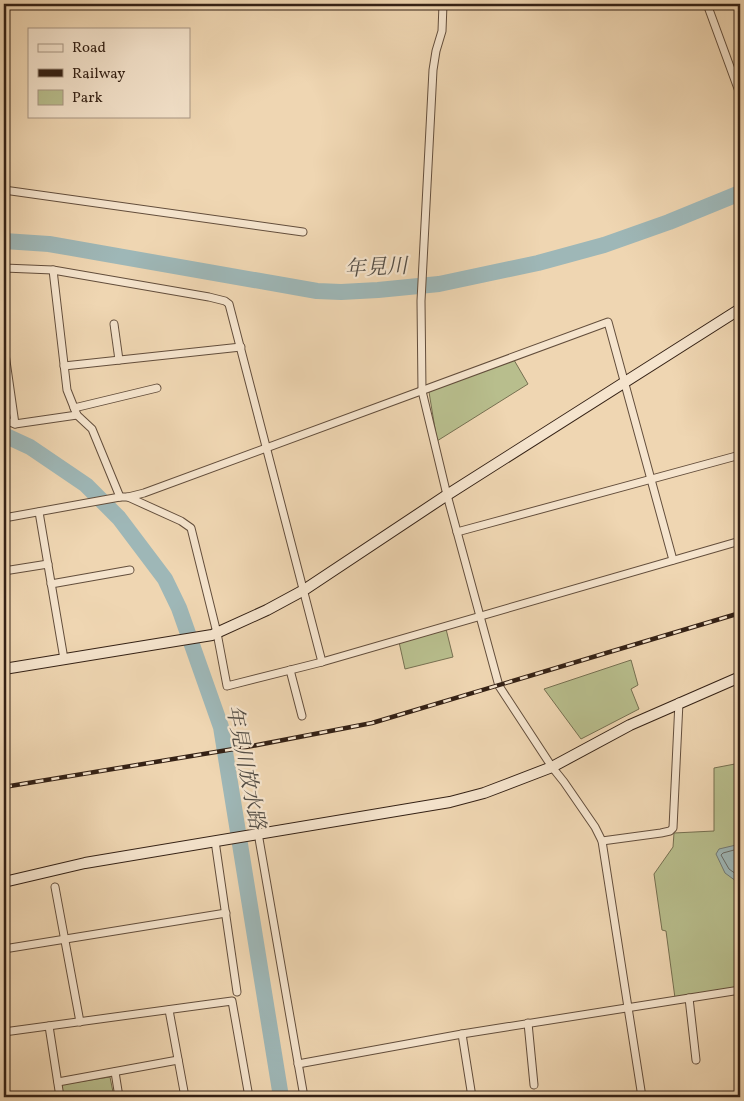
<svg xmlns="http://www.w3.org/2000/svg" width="744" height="1101" font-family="Vollkorn,'Noto Serif JP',serif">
  <rect width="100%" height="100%" fill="#efd6b2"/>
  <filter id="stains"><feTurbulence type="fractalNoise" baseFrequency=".004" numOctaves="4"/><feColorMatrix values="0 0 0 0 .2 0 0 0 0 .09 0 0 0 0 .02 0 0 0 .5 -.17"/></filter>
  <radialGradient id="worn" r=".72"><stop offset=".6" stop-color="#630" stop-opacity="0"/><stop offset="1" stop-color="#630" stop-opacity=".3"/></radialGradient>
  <g fill="#b8be8d" stroke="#767051">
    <path d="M 514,360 L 528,384 L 437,441 L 429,392 L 453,382 Z"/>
    <path d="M 446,629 L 453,657 L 405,669 L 399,642 Z"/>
    <path d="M 631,660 L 638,685 L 631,689 L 639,709 L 581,739 L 544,689 Z"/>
    <path d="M 740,763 L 740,988 L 675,998 L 666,931 L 662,930 L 654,874 L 673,847 L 674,833 L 714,831 L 714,768 Z"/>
    <path d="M 110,1077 L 114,1097 L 60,1097 L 58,1085 Z"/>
  </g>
  <path fill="#9eb7b7" stroke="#747b76" d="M 736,845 L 740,847 L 740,884 L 725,873 L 716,854 L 719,849 Z"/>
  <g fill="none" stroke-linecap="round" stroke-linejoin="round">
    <path stroke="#696c66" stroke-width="1" d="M 740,851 L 734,850 L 723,853 L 721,855 L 729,869 L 740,877"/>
    <g stroke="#9eb7b7" stroke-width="16">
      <path d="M 4,241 L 49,244 L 317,291 L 341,292 L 378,290 L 439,284 L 538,263 L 604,245 L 669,222 L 740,193"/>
      <path d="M 4,435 L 30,447 L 86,485 L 119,518 L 165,579 L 179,608 L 221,727 L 281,1097"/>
    </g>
    <g stroke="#634e3c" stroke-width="9">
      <g id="street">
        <path d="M 443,4 L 442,31 L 436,51 L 433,70 L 421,301 L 422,391 L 447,495 L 499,686 L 552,767 L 564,782 L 595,827 L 602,841 L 642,1097"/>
        <path d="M 707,4 L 740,94"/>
        <path d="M 4,7 L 13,4"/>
        <path d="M 4,190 L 303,232"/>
        <path d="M 4,268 L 53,270 L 209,297 L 225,301 L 229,304 L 322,662"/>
        <path d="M 53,270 L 67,390 L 77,415 L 92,429 L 120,497"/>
        <path d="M 114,324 L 119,360"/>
        <path d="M 4,347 L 15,424"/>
        <path d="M 64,366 L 241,347"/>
        <path d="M 74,408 L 157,388"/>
        <path d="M 4,420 L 15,424 L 77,415"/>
        <path d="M 128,497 L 181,521 L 191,528 L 217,633 L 227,686 L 322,662 L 740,541"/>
        <path d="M 39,512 L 64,659"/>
        <path d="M 4,518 L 120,497 L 128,497 L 144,493 L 608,322 L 673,560"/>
        <path d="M 457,532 L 740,455"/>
        <path d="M 4,571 L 48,564"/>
        <path d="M 51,584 L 130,570"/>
        <path d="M 290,670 L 302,716"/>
        <path d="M 258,833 L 304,1097"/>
        <path d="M 215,841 L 237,992"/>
        <path d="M 602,841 L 661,833 L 670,831 L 673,828 L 679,702"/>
        <path d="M 55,887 L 80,1022"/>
        <path d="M 4,949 L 226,913"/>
        <path d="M 689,998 L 696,1060"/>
        <path d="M 169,1010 L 185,1097"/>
        <path d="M 528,1023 L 534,1085"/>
        <path d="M 49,1026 L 60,1097"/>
        <path d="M 4,1032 L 232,1001 L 249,1097"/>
        <path d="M 462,1034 L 472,1097"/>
        <path d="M 298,1064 L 462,1034 L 740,990"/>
        <path d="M 115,1072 L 119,1097"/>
        <path d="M 58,1082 L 178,1060"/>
      </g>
    </g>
    <g stroke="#342115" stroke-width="12">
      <g id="secondary">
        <path d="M 4,669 L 212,635 L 267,610 L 304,590 L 447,495 L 740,309"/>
        <path d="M 4,882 L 85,863 L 450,802 L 484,793 L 552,767 L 630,725 L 740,677"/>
      </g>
    </g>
    <use href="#street" stroke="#f5e4cd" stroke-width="7"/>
    <use href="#secondary" stroke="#f5e4cd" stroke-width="10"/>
    <g stroke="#342115" stroke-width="4.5">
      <path id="rail" d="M 4,787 L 252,746 L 372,723 L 740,613"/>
    </g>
    <use href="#rail" stroke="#f5e4cd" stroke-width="2.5" stroke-dasharray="8" stroke-linecap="butt"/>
  </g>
  <g text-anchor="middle" stroke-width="4.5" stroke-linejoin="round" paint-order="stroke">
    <g font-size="21" font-style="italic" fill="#544e46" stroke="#f5e4cd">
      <text transform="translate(376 267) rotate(-3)" y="7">年見川</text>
      <text transform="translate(246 767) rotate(79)" y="7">年見川放水路</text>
    </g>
  </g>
  <rect width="744" height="1101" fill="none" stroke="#efd6b2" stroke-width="20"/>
  <rect x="5" y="5" width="734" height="1091" fill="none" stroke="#342115" stroke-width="2.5"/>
  <rect x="10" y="10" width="724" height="1081" fill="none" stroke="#342115"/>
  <rect x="28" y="28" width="162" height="90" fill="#f5e4cd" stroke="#a89683"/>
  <rect x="38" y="44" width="25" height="8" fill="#f5e4cd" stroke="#a89683"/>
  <text x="72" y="52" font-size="15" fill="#342115">Road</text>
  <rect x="38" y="69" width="25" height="8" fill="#342115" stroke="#a89683"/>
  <text x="72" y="78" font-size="15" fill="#342115">Railway</text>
  <rect x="38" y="90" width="25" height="15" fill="#b8be8d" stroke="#a89683"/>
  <text x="72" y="102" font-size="15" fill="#342115">Park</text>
  <rect width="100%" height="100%" filter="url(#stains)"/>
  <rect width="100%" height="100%" fill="url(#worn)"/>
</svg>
